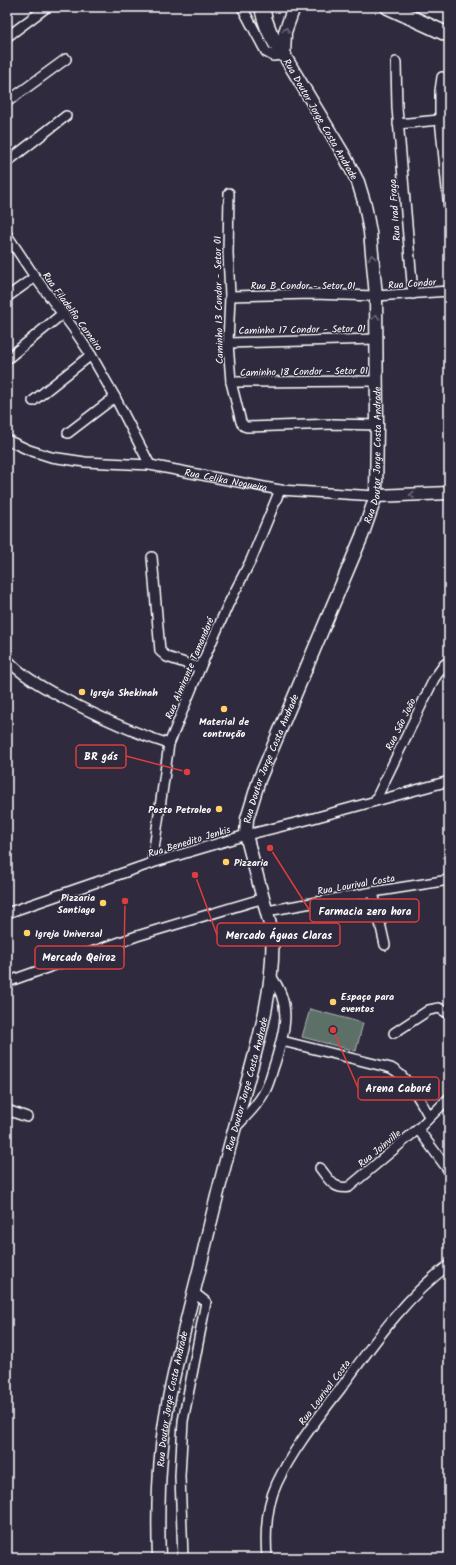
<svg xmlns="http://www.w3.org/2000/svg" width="456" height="1565" font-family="Kalam,sans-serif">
  <rect width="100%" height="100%" fill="#2f2a3d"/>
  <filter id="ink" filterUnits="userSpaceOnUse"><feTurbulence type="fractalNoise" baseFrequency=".025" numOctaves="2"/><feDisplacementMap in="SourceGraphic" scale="8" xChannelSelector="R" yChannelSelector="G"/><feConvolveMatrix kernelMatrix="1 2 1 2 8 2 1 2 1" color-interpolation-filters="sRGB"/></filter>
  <g filter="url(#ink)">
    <path fill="#5b6f68" stroke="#adb7b4" d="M 310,1009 L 363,1023 L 356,1051 L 302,1037 Z"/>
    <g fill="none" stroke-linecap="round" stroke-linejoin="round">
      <g stroke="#fff" stroke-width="12">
        <g id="minor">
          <path d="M 242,7 L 266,52 L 273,56 L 284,55"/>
          <path d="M 7,37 L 47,7"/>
          <path d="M 396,62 L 397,108 L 413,294"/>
          <path d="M 442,77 L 440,91 L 440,119 L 449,209"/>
          <path d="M 7,102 L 66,59"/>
          <path d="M 398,124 L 449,119"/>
          <path d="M 7,162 L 66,116"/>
          <path d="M 229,193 L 228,253 L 230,296 L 228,343 L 231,382 L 241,422 L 244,426 L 247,427 L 333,424 L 377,425"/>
          <path d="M 7,235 L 35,277 L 73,328 L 91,355 L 115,397 L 150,465"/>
          <path d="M 230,296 L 313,294 L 376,296 L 449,291"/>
          <path d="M 7,297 L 35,277"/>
          <path d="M 228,343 L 376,339"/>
          <path d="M 7,359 L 62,314"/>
          <path d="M 231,382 L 376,381"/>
          <path d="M 33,401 L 91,355"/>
          <path d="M 68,433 L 115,397"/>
          <path id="s1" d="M 7,440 L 29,450 L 51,457 L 85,462 L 150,465 L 280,490 L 376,496"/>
          <path d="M 152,557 L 160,651 L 167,657 L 200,668"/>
          <path d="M 7,659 C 21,675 41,686 59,696 C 95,715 131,732 169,744"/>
          <path d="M 375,801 L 434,679 L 444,665 L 449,661"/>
          <path d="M 152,863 L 169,744 L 200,668 L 228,605 L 251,560 L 280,490"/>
          <path d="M 373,892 L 385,945"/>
          <path d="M 267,911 L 373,892 L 449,880"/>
          <path d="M 7,913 L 152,863 L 246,835 L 299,822 L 449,781"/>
          <path d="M 7,982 L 137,936 L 264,898"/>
          <path d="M 394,1033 L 429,1010 L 439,1008 L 449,1014"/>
          <path d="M 282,1041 L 391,1068 C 409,1078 419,1099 429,1116"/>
          <path d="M 7,1110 L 27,1117"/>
          <path d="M 235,1128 C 246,1116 259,1104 266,1089 C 270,1081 272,1071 275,1063 C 285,1030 293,1004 270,975"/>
          <path d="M 418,1129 L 449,1171"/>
          <path d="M 320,1168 C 329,1179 333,1190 349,1187 L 418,1129 L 449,1098"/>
          <path d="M 183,1558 L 180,1476 L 183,1421 L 206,1302 L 193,1292"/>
          <path d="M 267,1558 C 265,1533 266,1506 277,1483 C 293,1449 318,1418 341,1388 C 373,1344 405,1297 449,1265"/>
        </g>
      </g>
      <g stroke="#fff" stroke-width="15">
        <g id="secondary">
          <path d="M 376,496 L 449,493"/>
          <path id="s2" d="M 159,1558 C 157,1505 159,1450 169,1398 C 178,1354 189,1310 200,1267 C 211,1220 222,1173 235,1127 C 251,1065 276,996 272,932 L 246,835 L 247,819 L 259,780 L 362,536 L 376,496 L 377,425 L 376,296 L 370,232 L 365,205 L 358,182 L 344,155 L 284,55 L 285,32 L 294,7"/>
        </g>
      </g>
      <g stroke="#fff" stroke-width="17">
        <g id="primary">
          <path d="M 262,7 C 265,26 272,40 284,55"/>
          <path d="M 388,7 L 449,35"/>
        </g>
      </g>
      <use href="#minor" stroke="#2f2a3d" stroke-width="9"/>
      <use href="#secondary" stroke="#2f2a3d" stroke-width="12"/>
      <use href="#primary" stroke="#2f2a3d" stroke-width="14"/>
    </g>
    <defs><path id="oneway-chevron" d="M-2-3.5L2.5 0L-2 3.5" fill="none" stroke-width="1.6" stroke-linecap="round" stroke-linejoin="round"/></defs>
    <g stroke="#6d6a77">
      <use href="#oneway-chevron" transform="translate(286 30) rotate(-79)"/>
      <use href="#oneway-chevron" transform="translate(372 257) rotate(-95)"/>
      <use href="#oneway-chevron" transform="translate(376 317) rotate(-91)"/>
      <use href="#oneway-chevron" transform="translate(412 495) rotate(178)"/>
    </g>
  </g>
  <g fill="#ffd166" stroke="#2f2a3d" stroke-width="1.5">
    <circle cx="82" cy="692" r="4"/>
    <circle cx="224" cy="709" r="4"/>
    <circle cx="219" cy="809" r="4"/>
    <circle cx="226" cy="862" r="4"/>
    <circle cx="103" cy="903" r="4"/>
    <circle cx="27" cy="933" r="4"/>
    <circle cx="333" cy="1002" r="4"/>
  </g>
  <g text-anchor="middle" stroke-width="3" stroke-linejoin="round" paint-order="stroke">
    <g font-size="10" fill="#fff" stroke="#2f2a3d">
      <text transform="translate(321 119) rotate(60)" y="4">Rua Doutor Jorge Costa Andrade</text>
      <text transform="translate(394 210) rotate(-94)" y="4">Rua Irad Fraga</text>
      <text transform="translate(412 283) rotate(-4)" y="4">Rua Condor</text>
      <text x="303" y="289">Rua B Condor - Setor 01</text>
      <text transform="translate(218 300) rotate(-91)" y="4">Caminho 13 Condor - Setor 01</text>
      <text transform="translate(73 311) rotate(54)" y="4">Rua Filadelfio Carneiro</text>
      <text transform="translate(302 329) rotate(-1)" y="4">Caminho 17 Condor - Setor 01</text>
      <text transform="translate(304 371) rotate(-1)" y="4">Caminho 18 Condor - Setor 01</text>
      <text dy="4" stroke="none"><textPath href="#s2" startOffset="1144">Rua Doutor Jorge Costa Andrade</textPath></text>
      <text dy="4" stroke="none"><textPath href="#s1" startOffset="224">Rua Celika Nogueira</textPath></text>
      <text transform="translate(189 668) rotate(-67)" y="4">Rua Almirante Tamandaré</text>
      <text transform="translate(400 724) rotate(-64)" y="4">Rua São João</text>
      <text dy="4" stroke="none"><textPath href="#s2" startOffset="820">Rua Doutor Jorge Costa Andrade</textPath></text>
      <text transform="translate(189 841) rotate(-17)" y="4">Rua Benedito Jenkis</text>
      <text transform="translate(356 884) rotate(-10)" y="4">Rua Lourival Costa</text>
      <text dy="4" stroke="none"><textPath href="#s2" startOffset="484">Rua Doutor Jorge Costa Andrade</textPath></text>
      <text transform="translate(379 1148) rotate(-40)" y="4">Rua Joinville</text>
      <text transform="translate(324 1392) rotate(-53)" y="4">Rua Lourival Costa</text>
      <text dy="4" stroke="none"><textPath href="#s2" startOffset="160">Rua Doutor Jorge Costa Andrade</textPath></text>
    </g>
    <g font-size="10" font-weight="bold" fill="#fff" stroke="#2f2a3d" text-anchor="start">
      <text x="90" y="696">Igreja Shekinah</text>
      <text x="224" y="725" text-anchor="middle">Material de<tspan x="224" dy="12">contrução</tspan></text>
      <text x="211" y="813" text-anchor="end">Posto Petroleo</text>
      <text x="234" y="866">Pizzaria</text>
      <text x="95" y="901" text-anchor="end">Pizzaria<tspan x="95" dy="12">Santiago</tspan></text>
      <text x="35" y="937">Igreja Universal</text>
      <text x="341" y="1000">Espaço para<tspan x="341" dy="12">eventos</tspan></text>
    </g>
  </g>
  <path fill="none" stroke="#da3e3e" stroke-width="1.5" d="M187 772L126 756M270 848L310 911M195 875L217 935M125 901L124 957M333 1030L358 1088"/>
  <g fill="#da3e3e" stroke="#2f2a3d" stroke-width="1.5">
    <circle cx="187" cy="772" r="4"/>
    <circle cx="270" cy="848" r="4"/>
    <circle cx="195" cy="875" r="4"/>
    <circle cx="125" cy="901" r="4"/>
    <circle cx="333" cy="1030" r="4"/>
  </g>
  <g fill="#2f2a3d" stroke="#da3e3e" stroke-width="1.5">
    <rect x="76" y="745" width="50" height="23" rx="4"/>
    <rect x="310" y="899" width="109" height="23" rx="4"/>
    <rect x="217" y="923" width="123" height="23" rx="4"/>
    <rect x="35" y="946" width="89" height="23" rx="4"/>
    <rect x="358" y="1077" width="81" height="23" rx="4"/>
  </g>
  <g font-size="11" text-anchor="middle" font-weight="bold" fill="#fff">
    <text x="101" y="760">BR gás</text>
    <text x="365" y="915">Farmacia zero hora</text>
    <text x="279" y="939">Mercado Águas Claras</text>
    <text x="79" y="961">Mercado Qeiroz</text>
    <text x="398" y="1092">Arena Caboré</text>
  </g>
  <rect width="456" height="1565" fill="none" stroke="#2f2a3d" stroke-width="24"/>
  <rect x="12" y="12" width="432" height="1541" fill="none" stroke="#fff" stroke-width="1.5" filter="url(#ink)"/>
</svg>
